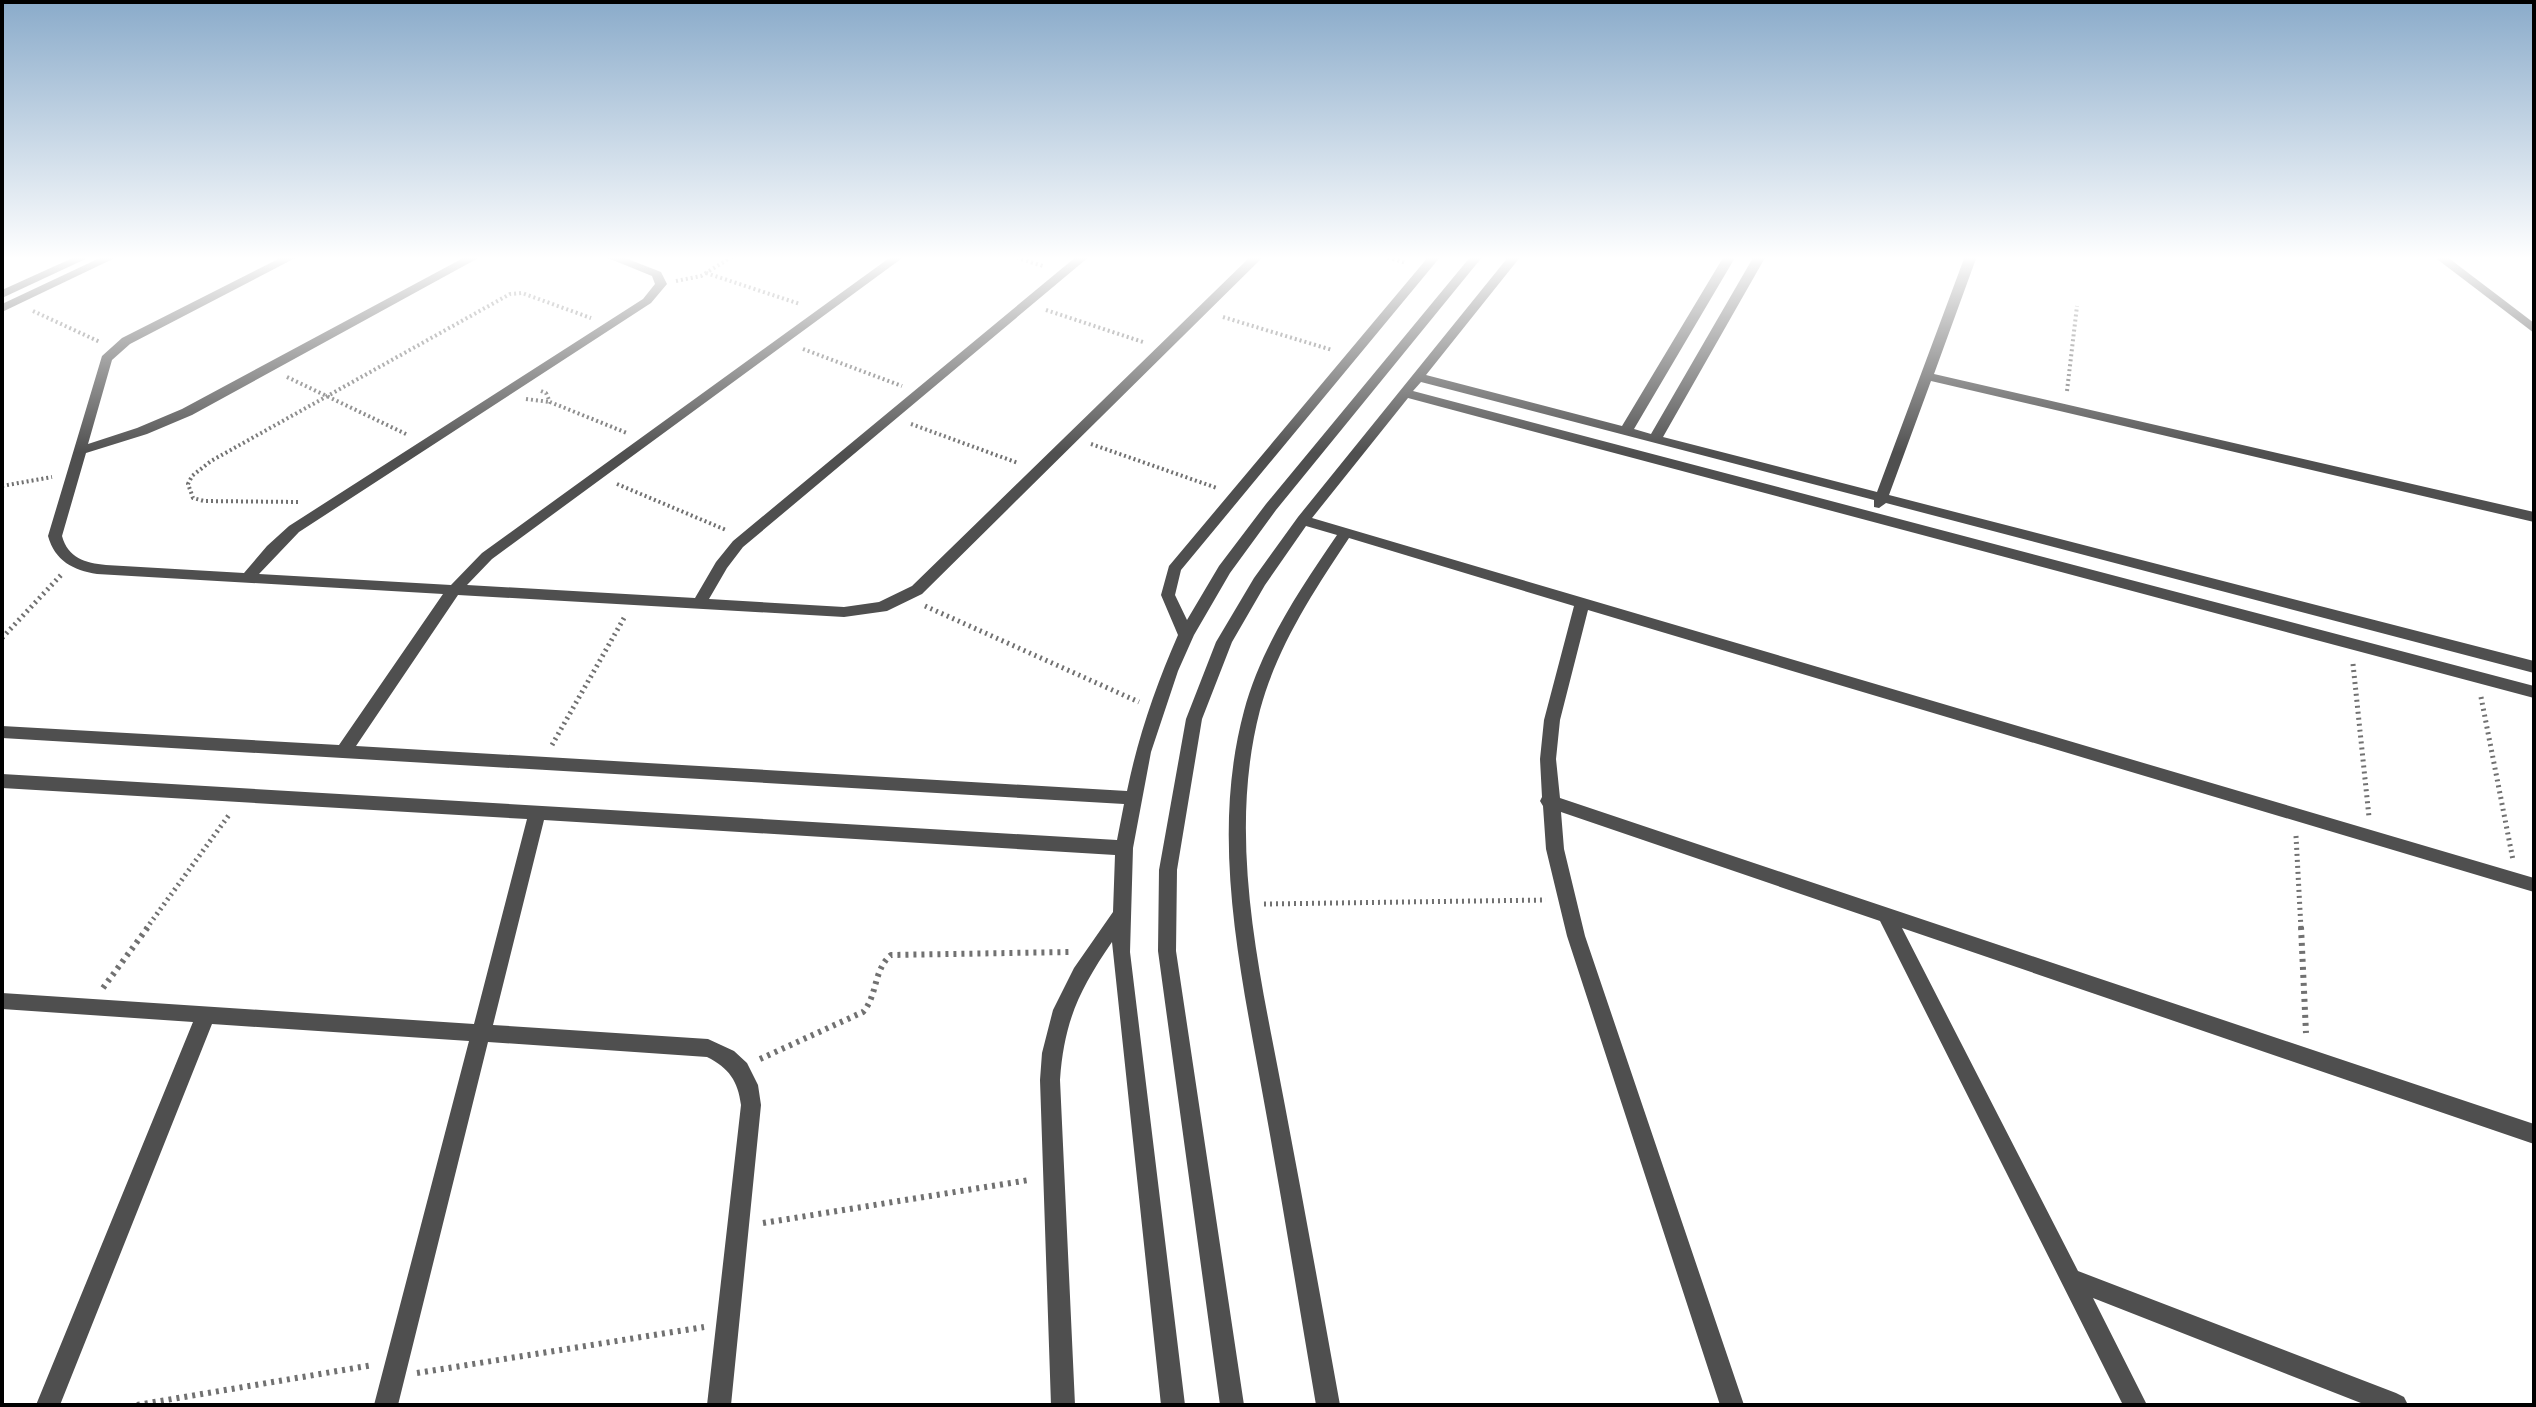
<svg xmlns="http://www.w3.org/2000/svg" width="2536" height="1407" font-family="Poppins,sans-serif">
  <rect width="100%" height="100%" fill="#fff"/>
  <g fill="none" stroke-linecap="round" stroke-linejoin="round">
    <g stroke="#717171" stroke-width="4" stroke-dasharray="2 3" stroke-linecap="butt">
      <path d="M 1012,256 L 1043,266"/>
      <path d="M 1383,256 L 1406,263"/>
      <path d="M 706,273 L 800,304"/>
      <path d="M 676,281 L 701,276 L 733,256"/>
      <path d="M 1046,310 L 1143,342"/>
      <path d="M 33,311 L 100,342"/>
      <path d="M 1223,317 L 1332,350"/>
      <path d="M 803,349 L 902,386"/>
      <path d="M 287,377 L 408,435"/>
      <path d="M 541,391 L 546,393 L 550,402 L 627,433"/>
      <path d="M 2067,391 L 2077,306"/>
      <path d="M 526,399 L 550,402"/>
      <path d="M 911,424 L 1018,463"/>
      <path d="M 1091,444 L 1217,488"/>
      <path d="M 617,484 L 726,530"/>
      <path d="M 2,486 L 52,477"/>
      <path d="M 298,502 L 204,501 L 193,498 L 188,484 L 192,476 L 211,461 L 510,294 L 522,293 L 591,318"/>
    </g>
    <g stroke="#717171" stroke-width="5" stroke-dasharray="2 4" stroke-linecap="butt">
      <path d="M 925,606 L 1139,702"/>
      <path d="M 2,638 L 61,575"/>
      <path d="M 2353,664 L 2369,817"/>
      <path d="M 2481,697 L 2513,860"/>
      <path d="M 552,745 L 624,618"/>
      <path d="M 2296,836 L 2301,929"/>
      <path d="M 1264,904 L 1546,900"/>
      <path d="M 146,929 L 229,815"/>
    </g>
    <g stroke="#717171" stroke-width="6" stroke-dasharray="3 5" stroke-linecap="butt">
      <path d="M 2301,927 L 2306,1033"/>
      <path d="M 103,988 L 148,927"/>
      <path d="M 760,1059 L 863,1012 C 878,995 873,970 891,955 L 1069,952"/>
      <path d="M 763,1223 L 1029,1180"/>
      <path d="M 417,1373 L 704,1327"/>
      <path d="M 137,1405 L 373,1365"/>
    </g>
    <g fill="#4f4f4f" fill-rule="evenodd">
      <path d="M 77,256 L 92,256 L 2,298 L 2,290 Z"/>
      <path d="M 104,256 L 119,256 L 2,312 L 2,304 Z"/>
      <path d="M 284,256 L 299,256 L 130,344 L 112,360 L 88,444 L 137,428 L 182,409 L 467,256 L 482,256 L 192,415 L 147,434 L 86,453 L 62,536 C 68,558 85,563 106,565 L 244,573 L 267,546 L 289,526 L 643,299 L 655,284 L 652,276 L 603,256 L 620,256 L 661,272 L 667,284 L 651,303 L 299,532 L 259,574 L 451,585 L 482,553 L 892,256 L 905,256 L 492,559 L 467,585 L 695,598 L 716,562 L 733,541 L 1077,256 L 1090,256 L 743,547 L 727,568 L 709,599 L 844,607 L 879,602 L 912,586 L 1251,256 L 1264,256 L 922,594 L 887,611 L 844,617 L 458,595 L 356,746 L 1127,791 C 1138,737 1156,685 1178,635 L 1161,595 L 1169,566 L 1429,256 L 1441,256 L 1181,570 L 1175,595 L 1187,620 L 1219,566 L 1266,504 L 1471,256 L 1483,256 L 1276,510 L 1230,573 L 1194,635 L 1178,671 L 1151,752 L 1133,848 L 1130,952 L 1185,1405 L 1161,1405 L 1112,942 C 1079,990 1064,1022 1060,1080 L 1075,1405 L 1051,1405 L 1040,1080 L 1042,1053 L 1053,1010 L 1074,968 L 1113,912 L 1115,855 L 544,820 L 493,1025 L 708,1039 L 734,1051 L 747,1063 L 758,1085 L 761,1105 L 731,1405 L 707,1405 L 741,1105 C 738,1081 729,1068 707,1057 L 488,1042 L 398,1405 L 374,1405 L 469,1041 L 212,1024 L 60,1405 L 36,1405 L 193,1022 L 2,1009 L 2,993 L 474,1024 L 527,819 L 2,788 L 2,774 L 1117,840 L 1124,804 L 2,738 L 2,726 L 339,745 L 443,594 L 97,574 C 73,570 55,561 48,536 L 102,356 L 122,338 Z"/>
      <path d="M 1509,256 L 1521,256 L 1426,375 L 1622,426 L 1724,256 L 1736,256 L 1634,429 L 1651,434 L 1754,256 L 1766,256 L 1663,437 L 1877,492 L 1965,256 L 1977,256 L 1934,374 L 2534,512 L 2534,522 L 1931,381 L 1889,495 L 2534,661 L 2534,673 L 1886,503 L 1879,508 L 1874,507 L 1874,500 L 1421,382 L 1413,391 L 2534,686 L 2534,698 L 1408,398 L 1312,518 L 2534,878 L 2534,892 L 1588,610 L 1560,720 L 1556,759 L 1560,798 L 2534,1124 L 2534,1144 L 1902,928 L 2078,1271 L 2396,1393 L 2404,1397 L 2408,1405 L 2366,1405 L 2093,1298 L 2147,1405 L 2123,1405 L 1880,921 L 1561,812 L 1564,849 L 1585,936 L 1744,1405 L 1720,1405 L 1567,936 L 1546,849 L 1543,806 L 1540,801 L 1542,797 L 1540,759 L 1544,720 L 1574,606 L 1349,538 C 1313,592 1277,647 1260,710 C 1226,841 1261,977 1285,1106 C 1304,1206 1322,1305 1340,1405 L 1316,1405 C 1299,1305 1283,1206 1265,1107 C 1242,977 1209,841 1244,711 C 1261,647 1300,589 1337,535 L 1306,526 L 1265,585 L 1232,642 L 1202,719 L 1177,870 L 1176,951 L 1244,1405 L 1220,1405 L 1158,951 L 1159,870 L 1186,719 L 1216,642 L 1254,578 L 1298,517 Z"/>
      <path d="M 2433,256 L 2446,256 L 2534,323 L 2534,333 Z"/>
    </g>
  </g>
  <linearGradient id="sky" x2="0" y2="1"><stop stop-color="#8aabca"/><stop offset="0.57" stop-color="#fff"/><stop offset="1" stop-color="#fff" stop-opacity="0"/></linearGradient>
  <rect width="2536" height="453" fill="url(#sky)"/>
  <rect width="2536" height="1407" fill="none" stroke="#000000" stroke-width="8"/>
</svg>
